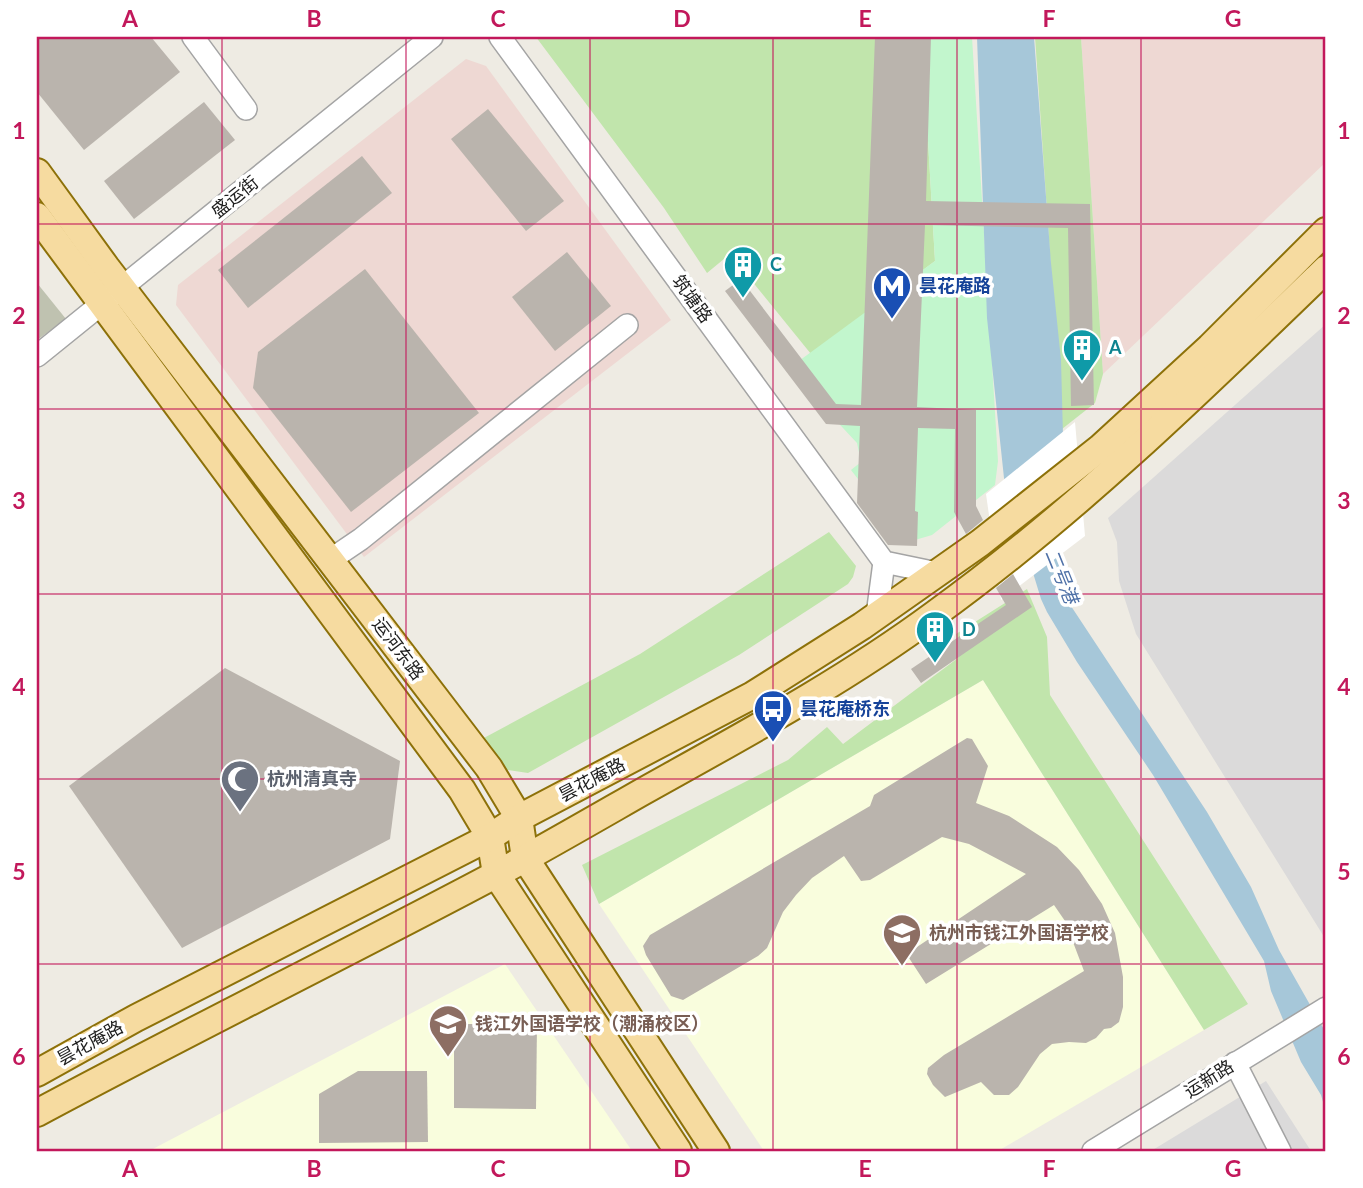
<svg xmlns="http://www.w3.org/2000/svg" width="1363" height="1188" font-family="Lato,'Noto Sans SC',sans-serif">
  <rect width="100%" height="100%" fill="#eeebe3"/>
  <g fill="#dbdada">
    <path d="M 1326,324 L 1326,940 L 1136,634 L 1119,581 L 1117,542 L 1108,518 Z"/>
    <path d="M 1266,1081 L 1311,1151 L 1151,1151 Z"/>
  </g>
  <g fill="#eed8d3">
    <path d="M 1081,37 L 1326,37 L 1326,162 L 1103,374 Z"/>
    <path d="M 466,59 L 486,66 L 671,320 L 364,557 L 176,305 L 178,285 Z"/>
  </g>
  <g fill="#f9fddd">
    <path d="M 983,680 L 1204,1030 L 998,1151 L 764,1151 L 599,904 Z"/>
    <path d="M 505,964 L 632,1151 L 149,1151 Z"/>
  </g>
  <path fill="#bfc2b0" d="M 37,283 L 66,319 L 37,340 Z"/>
  <g fill="#c1e5ac">
    <path d="M 536,37 L 922,37 L 935,261 L 811,354 L 730,254 L 707,273 L 664,208 Z"/>
    <path d="M 1035,37 L 1081,37 L 1103,374 L 1095,403 L 1062,429 Z"/>
    <path d="M 829,532 L 856,566 L 853,577 L 848,584 L 739,655 L 528,773 L 502,769 L 482,739 L 640,654 Z"/>
    <path d="M 1027,589 L 1047,637 L 1050,695 L 1248,1004 L 1204,1030 L 983,680 L 599,904 L 582,865 L 788,760 L 827,727 L 843,744 L 958,658 L 956,634 Z"/>
  </g>
  <path fill="#c2f6cd" d="M 922,37 L 972,37 L 998,461 L 995,485 L 932,535 L 915,540 L 902,536 L 851,470 L 861,462 L 857,443 L 788,369 L 935,261 Z"/>
  <path fill="#a6c7d9" d="M 977,37 L 1034,37 L 1051,263 L 1061,360 L 1063,436 L 1059,563 L 1060,579 L 1067,600 L 1207,812 L 1251,887 L 1279,950 L 1326,1033 L 1326,1112 L 1321,1095 L 1301,1062 L 1271,991 L 1264,961 L 1153,775 L 1077,662 L 1047,612 L 1041,599 L 1004,478 L 987,318 Z"/>
  <path fill="#fff" d="M 1075,422 L 1085,536 L 1001,600 L 986,494 Z"/>
  <g fill="#bab4ad">
    <path d="M 37,37 L 151,37 L 180,72 L 84,150 L 37,92 Z"/>
    <path d="M 875,37 L 931,37 L 926,201 L 1090,204 L 1094,405 L 1071,406 L 1068,228 L 925,225 L 917,407 L 976,410 L 976,506 L 983,520 L 966,534 L 954,512 L 955,429 L 918,428 L 915,511 L 918,512 L 917,546 L 888,545 L 857,503 L 860,426 L 826,424 L 725,291 L 741,279 L 836,404 L 861,405 Z"/>
    <path d="M 204,102 L 235,140 L 134,219 L 104,181 Z"/>
    <path d="M 488,109 L 564,201 L 526,231 L 451,139 Z"/>
    <path d="M 362,156 L 392,193 L 248,308 L 218,270 Z"/>
    <path d="M 567,252 L 611,306 L 555,351 L 512,297 Z"/>
    <path d="M 365,269 L 479,413 L 351,512 L 253,388 L 258,352 Z"/>
    <path d="M 1013,574 L 1032,607 L 921,683 L 911,669 L 1006,605 L 996,588 Z"/>
    <path d="M 225,668 L 400,761 L 390,839 L 182,948 L 69,786 Z"/>
    <path d="M 967,738 L 972,739 L 988,766 L 976,803 L 1009,816 L 1057,847 L 1079,870 L 1102,904 L 1115,933 L 1123,977 L 1123,1007 L 1119,1022 L 1111,1028 L 1104,1029 L 1096,1038 L 1086,1043 L 1069,1042 L 1052,1044 L 1040,1054 L 1018,1087 L 1009,1095 L 994,1095 L 981,1082 L 945,1097 L 933,1085 L 927,1074 L 928,1068 L 944,1055 L 1084,971 L 1065,921 L 1054,905 L 926,984 L 909,958 L 911,951 L 1026,874 L 969,844 L 942,837 L 870,880 L 861,881 L 844,856 L 812,878 L 796,895 L 783,912 L 767,948 L 758,956 L 683,1000 L 671,996 L 646,955 L 643,946 L 650,935 L 870,806 L 874,795 Z"/>
    <path d="M 454,1024 L 537,1024 L 536,1109 L 454,1108 Z"/>
    <path d="M 358,1071 L 427,1071 L 428,1142 L 319,1143 L 319,1094 Z"/>
  </g>
  <g fill="none" stroke-linecap="round" stroke-linejoin="round">
    <g stroke="#a4a4a4" stroke-width="24">
      <g id="minor">
        <path d="M 193,37 L 246,109"/>
        <path d="M 500,37 L 884,562 L 937,573"/>
        <path d="M 37,356 L 432,37"/>
        <path d="M 330,560 L 361,539 L 627,325"/>
        <path d="M 877,615 L 884,562"/>
        <path d="M 1235,1063 L 1280,1151"/>
        <path d="M 1093,1151 L 1326,1008"/>
      </g>
    </g>
    <g stroke="#8d7109" stroke-width="30">
      <g id="major">
        <path d="M 37,172 L 106,267 L 489,768 L 519,818 L 525,858 L 716,1151"/>
        <path d="M 37,216 L 462,790 L 490,837 L 496,874 L 678,1151"/>
        <path d="M 37,1073 L 136,1018 L 490,837 L 519,818 L 753,695 L 862,626 L 980,543 L 1100,448 L 1210,347 L 1326,231"/>
        <path d="M 37,1113 C 188,1032 342,956 493,876 C 543,849 593,820 642,792 C 742,736 843,682 935,614 C 1076,512 1201,390 1326,269"/>
      </g>
    </g>
    <use href="#minor" stroke="#fff" stroke-width="21"/>
    <use href="#major" stroke="#f6dba0" stroke-width="26"/>
  </g>
  <path fill="none" stroke="#c2185b" stroke-width="2" stroke-opacity="0.55" d="M 222,37 L 222,1151M 406,37 L 406,1151M 590,37 L 590,1151M 773,37 L 773,1151M 957,37 L 957,1151M 1141,37 L 1141,1151M 37,224 L 1326,224M 37,409 L 1326,409M 37,594 L 1326,594M 37,779 L 1326,779M 37,964 L 1326,964"/>
  <defs>
    <g id="building-pin" transform="scale(2.0125)"><path d="M0 17L-7.5 6A9.5 9.5 0 1 1 7.5 6Z" fill="#0f9aa8" stroke="#fff"/><path d="M-4-6H4V6H1V3H-1V6H-4ZM-2.5-4.3h1.7v1.8h-1.7ZM.8-4.3h1.7v1.8H.8ZM-2.5-1h1.7V.8h-1.7ZM.8-1h1.7V.8H.8Z" fill="#fff"/></g>
    <g id="metro-pin" transform="scale(2.0125)"><path d="M0 17L-7.5 6A9.5 9.5 0 1 1 7.5 6Z" fill="#1a4fb4" stroke="#fff"/><path d="M-5.5 5V-5H-3L0 0L3-5H5.5V5H3V-.5L0 4L-3-.5V5Z" fill="#fff"/></g>
    <g id="bus-pin" transform="scale(2.0125)"><path d="M0 17L-7.5 6A9.5 9.5 0 1 1 7.5 6Z" fill="#1a4fb4" stroke="#fff"/><path d="M-5-6H5V4H4V6H2V4H-2V6H-4V4H-5ZM-3.5-4V0h7V-4ZM-3.5 1.2v1.5H-2V1.2ZM2 1.2v1.5H3.5V1.2Z" fill="#fff"/></g>
    <g id="mosque-pin" transform="scale(2.0125)"><path d="M0 17L-7.5 6A9.5 9.5 0 1 1 7.5 6Z" fill="#6b7280" stroke="#fff"/><path d="M3.5-4.9A6 6 0 1 0 3.5 4.9A5 5 0 1 1 3.5-4.9Z" fill="#fff"/></g>
    <g id="school-pin" transform="scale(2.0125)"><path d="M0 17L-7.5 6A9.5 9.5 0 1 1 7.5 6Z" fill="#8d6e63" stroke="#fff"/><path d="M0-5L7-2L0 1L-7-2ZM-4 1L0 2.5L4 1V4Q0 6-4 4Z" fill="#fff"/></g>
  </defs>
  <g fill-rule="evenodd">
    <use href="#building-pin" x="743" y="265"/>
    <use href="#metro-pin" x="892" y="286"/>
    <use href="#building-pin" x="1082" y="348"/>
    <use href="#building-pin" x="935" y="630"/>
    <use href="#bus-pin" x="773" y="709"/>
    <use href="#mosque-pin" x="240" y="779"/>
    <use href="#school-pin" x="902" y="933"/>
    <use href="#school-pin" x="448" y="1024"/>
  </g>
  <g text-anchor="middle" stroke-width="7" stroke-linejoin="round" paint-order="stroke">
    <g font-size="18" fill="#1d1d1d" stroke="#fff">
      <text transform="translate(235 197) rotate(-39)" y="6">盛运街</text>
      <text transform="translate(692 299) rotate(54)" y="6">筑塘路</text>
      <text transform="translate(398 649) rotate(53)" y="6">运河东路</text>
      <text transform="translate(592 780) rotate(-28)" y="6">昙花庵路</text>
      <text transform="translate(90 1043) rotate(-29)" y="6">昙花庵路</text>
      <text transform="translate(1209 1079) rotate(-32)" y="6">运新路</text>
    </g>
    <g font-size="18" font-weight="bold" fill="#0d838f" stroke="#fff" text-anchor="start">
      <text x="770" y="271">C</text>
      <text x="1109" y="354">A</text>
      <text x="962" y="636">D</text>
    </g>
    <g font-size="18" font-weight="bold" fill="#164399" stroke="#fff" text-anchor="start">
      <text x="919" y="292">昙花庵路</text>
      <text x="800" y="715">昙花庵桥东</text>
    </g>
    <g font-size="18" font-weight="bold" fill="#5b616d" stroke="#fff" text-anchor="start">
      <text x="267" y="785">杭州清真寺</text>
    </g>
    <g font-size="18" font-weight="bold" fill="#785e54" stroke="#fff" text-anchor="start">
      <text x="929" y="939">杭州市钱江外国语学校</text>
      <text x="475" y="1030">钱江外国语学校（潮涌校区）</text>
    </g>
    <g font-size="19" font-style="italic" fill="#4f71a7" stroke="#fff">
      <text transform="translate(1062 576) rotate(68)" y="7">二号港</text>
    </g>
  </g>
  <rect width="1363" height="1188" fill="none" stroke="#ffffff" stroke-width="77"/>
  <rect x="38" y="38" width="1286" height="1112" fill="none" stroke="#c2185b" stroke-width="2.5"/>
  <g font-size="23" text-anchor="middle" font-weight="bold" fill="#c2185b">
    <text x="130" y="27">A</text>
    <text x="314" y="27">B</text>
    <text x="498" y="27">C</text>
    <text x="682" y="27">D</text>
    <text x="865" y="27">E</text>
    <text x="1049" y="27">F</text>
    <text x="1233" y="27">G</text>
    <text x="19" y="139">1</text>
    <text x="1344" y="139">1</text>
    <text x="19" y="324">2</text>
    <text x="1344" y="324">2</text>
    <text x="19" y="509">3</text>
    <text x="1344" y="509">3</text>
    <text x="19" y="695">4</text>
    <text x="1344" y="695">4</text>
    <text x="19" y="880">5</text>
    <text x="1344" y="880">5</text>
    <text x="19" y="1065">6</text>
    <text x="1344" y="1065">6</text>
    <text x="130" y="1177">A</text>
    <text x="314" y="1177">B</text>
    <text x="498" y="1177">C</text>
    <text x="682" y="1177">D</text>
    <text x="865" y="1177">E</text>
    <text x="1049" y="1177">F</text>
    <text x="1233" y="1177">G</text>
  </g>
</svg>
